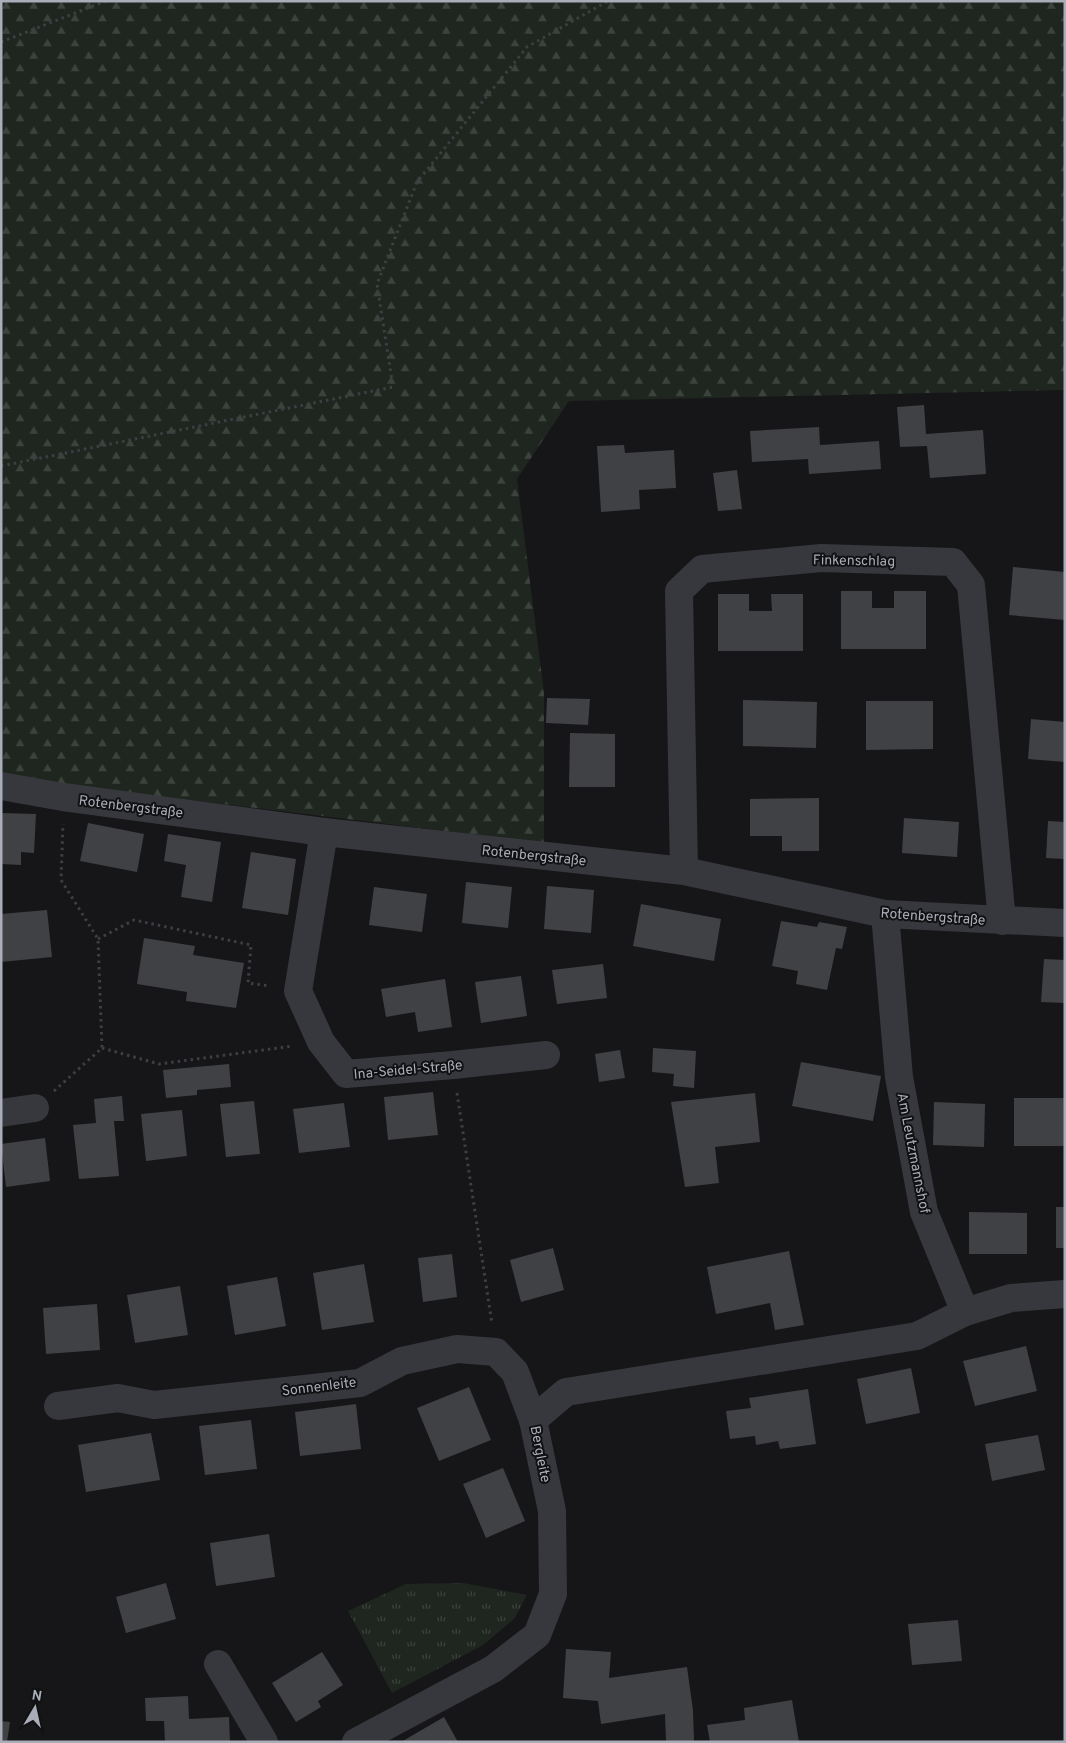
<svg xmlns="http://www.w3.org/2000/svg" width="1066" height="1743" font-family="Overpass,sans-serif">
  <defs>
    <pattern id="grass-tufts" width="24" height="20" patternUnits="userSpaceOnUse" patternTransform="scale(1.25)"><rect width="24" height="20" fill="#1e261f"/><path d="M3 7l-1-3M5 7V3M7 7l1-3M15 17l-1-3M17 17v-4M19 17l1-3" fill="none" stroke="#3c433d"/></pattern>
    <pattern id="forest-firs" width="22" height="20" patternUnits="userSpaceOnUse" patternTransform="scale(1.25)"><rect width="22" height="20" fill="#1e261f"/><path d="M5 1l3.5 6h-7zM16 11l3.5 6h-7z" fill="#3c433d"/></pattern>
  </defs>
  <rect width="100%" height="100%" fill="#161618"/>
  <path fill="url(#grass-tufts)" d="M 463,1583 L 527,1595 L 514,1619 L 483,1645 L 392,1693 L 348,1611 L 406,1584 Z"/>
  <path fill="url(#forest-firs)" d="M 1,1 L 1065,1 L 1065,390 L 569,401 L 517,479 L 544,693 L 544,843 L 1,777 Z"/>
  <g fill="#404145">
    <path d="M 924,405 L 926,434 L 983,430 L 986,474 L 930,478 L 927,446 L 900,447 L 897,407 Z"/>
    <path d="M 819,427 L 820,445 L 879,441 L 881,469 L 809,474 L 808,459 L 752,462 L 750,431 Z"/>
    <path d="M 624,445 L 625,453 L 674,450 L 676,488 L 639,490 L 640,509 L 601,512 L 597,446 Z"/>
    <path d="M 737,470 L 742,509 L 718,511 L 713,473 Z"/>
    <path d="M 1013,567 L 1065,572 L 1065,620 L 1009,615 Z"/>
    <path d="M 841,591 L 872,591 L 872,608 L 894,608 L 894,591 L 926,591 L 926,649 L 841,649 Z"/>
    <path d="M 718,594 L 749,594 L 749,611 L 772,611 L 771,594 L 803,594 L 803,651 L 718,651 Z"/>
    <path d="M 547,698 L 590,699 L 588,725 L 546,723 Z"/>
    <path d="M 743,700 L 817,702 L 816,748 L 743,746 Z"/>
    <path d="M 866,701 L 933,701 L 933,749 L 866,750 Z"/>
    <path d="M 1031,719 L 1065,722 L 1065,762 L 1028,759 Z"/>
    <path d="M 570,733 L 615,734 L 615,787 L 569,787 Z"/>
    <path d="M 819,798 L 819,851 L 782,851 L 782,836 L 750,836 L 750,799 Z"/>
    <path d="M 1,813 L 36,814 L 34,853 L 21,852 L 21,865 L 1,864 Z"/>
    <path d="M 904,818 L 959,822 L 957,857 L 902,853 Z"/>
    <path d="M 1048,821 L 1065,822 L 1065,859 L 1046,858 Z"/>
    <path d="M 88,823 L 144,834 L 137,872 L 80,861 Z"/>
    <path d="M 168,834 L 221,842 L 212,902 L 181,897 L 186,865 L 164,861 Z"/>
    <path d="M 251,852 L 296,859 L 288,915 L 242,908 Z"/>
    <path d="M 466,882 L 512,887 L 508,928 L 462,923 Z"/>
    <path d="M 547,886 L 594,890 L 591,933 L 544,929 Z"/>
    <path d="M 374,887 L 427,894 L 422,932 L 369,925 Z"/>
    <path d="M 641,904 L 721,919 L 714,961 L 633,946 Z"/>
    <path d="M 47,910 L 52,957 L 1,962 L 1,914 Z"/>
    <path d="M 781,921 L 817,927 L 819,922 L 847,927 L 842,949 L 836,948 L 827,990 L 796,984 L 798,971 L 772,966 Z"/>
    <path d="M 144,938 L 195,946 L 193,955 L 244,963 L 236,1008 L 186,1001 L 187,992 L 137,984 Z"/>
    <path d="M 1044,959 L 1065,960 L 1065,1003 L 1041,1002 Z"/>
    <path d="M 603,964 L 607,998 L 557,1004 L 552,970 Z"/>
    <path d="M 521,976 L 527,1016 L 481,1023 L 475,982 Z"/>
    <path d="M 445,979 L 452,1027 L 418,1032 L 415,1012 L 386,1017 L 381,989 Z"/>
    <path d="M 653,1048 L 696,1051 L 694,1088 L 673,1086 L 674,1074 L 652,1072 Z"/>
    <path d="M 620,1050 L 625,1078 L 599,1082 L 595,1054 Z"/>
    <path d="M 801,1062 L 881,1076 L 873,1121 L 792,1106 Z"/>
    <path d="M 229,1064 L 231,1087 L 197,1090 L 197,1095 L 166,1098 L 163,1070 Z"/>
    <path d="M 433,1092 L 438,1135 L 388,1140 L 384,1097 Z"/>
    <path d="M 755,1093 L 760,1142 L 715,1147 L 719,1183 L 685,1187 L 671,1102 Z"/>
    <path d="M 122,1096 L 124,1121 L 114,1121 L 119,1176 L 79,1179 L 73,1125 L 96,1123 L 94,1099 Z"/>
    <rect x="1014" y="1098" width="51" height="48"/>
    <path d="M 254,1101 L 260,1154 L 226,1157 L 220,1104 Z"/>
    <path d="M 934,1102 L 985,1104 L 984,1147 L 933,1145 Z"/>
    <path d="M 344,1103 L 350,1147 L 299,1153 L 293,1109 Z"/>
    <path d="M 182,1110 L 187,1156 L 146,1161 L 141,1114 Z"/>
    <path d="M 45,1138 L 50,1181 L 6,1187 L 1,1144 Z"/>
    <rect x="1056" y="1207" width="9" height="41"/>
    <path d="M 969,1212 L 1027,1213 L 1027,1254 L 969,1254 Z"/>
    <path d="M 553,1248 L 564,1290 L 521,1302 L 510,1260 Z"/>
    <path d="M 789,1251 L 804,1325 L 775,1330 L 770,1303 L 716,1314 L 707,1267 Z"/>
    <path d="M 452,1254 L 457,1297 L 423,1302 L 418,1258 Z"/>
    <path d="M 364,1264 L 374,1322 L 322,1330 L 313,1273 Z"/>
    <path d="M 277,1277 L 286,1326 L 235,1335 L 227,1286 Z"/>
    <path d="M 180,1286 L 188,1335 L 135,1343 L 127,1295 Z"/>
    <path d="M 97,1304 L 100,1350 L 46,1354 L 43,1308 Z"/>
    <path d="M 1026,1346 L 1037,1391 L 975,1406 L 963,1361 Z"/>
    <path d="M 911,1368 L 920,1413 L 866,1424 L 857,1379 Z"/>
    <path d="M 469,1387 L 491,1440 L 439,1461 L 417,1408 Z"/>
    <path d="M 808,1389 L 816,1444 L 780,1449 L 778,1441 L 756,1445 L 755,1436 L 730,1439 L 726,1411 L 751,1408 L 749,1398 Z"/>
    <path d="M 356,1404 L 361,1449 L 300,1456 L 295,1412 Z"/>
    <path d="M 251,1420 L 257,1469 L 205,1475 L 199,1426 Z"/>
    <path d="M 151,1433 L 160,1480 L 86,1492 L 78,1445 Z"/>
    <path d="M 1038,1435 L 1045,1470 L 992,1481 L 985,1444 Z"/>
    <path d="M 503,1468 L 525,1521 L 486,1538 L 463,1484 Z"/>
    <path d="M 269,1534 L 275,1577 L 216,1586 L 210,1543 Z"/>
    <path d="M 166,1583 L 176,1619 L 126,1633 L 116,1597 Z"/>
    <path d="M 958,1620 L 962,1661 L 912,1665 L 908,1624 Z"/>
    <path d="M 566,1649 L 611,1652 L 609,1678 L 687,1667 L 693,1710 L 694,1742 L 666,1742 L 665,1714 L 601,1724 L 598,1701 L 563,1698 Z"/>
    <path d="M 322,1652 L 343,1685 L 318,1701 L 321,1707 L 296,1722 L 272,1683 Z"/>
    <path d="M 188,1696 L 189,1719 L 229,1717 L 230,1742 L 165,1742 L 164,1721 L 146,1721 L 145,1698 Z"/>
    <path d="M 792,1700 L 799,1742 L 710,1742 L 707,1725 L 745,1720 L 744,1708 Z"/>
    <path d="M 444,1717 L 458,1742 L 401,1742 Z"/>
    <path d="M 1,1721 L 10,1722 L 7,1742 L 1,1742 Z"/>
  </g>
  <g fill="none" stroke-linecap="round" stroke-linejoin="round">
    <g stroke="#3d3f44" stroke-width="3" stroke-dasharray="2.5 4" stroke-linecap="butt">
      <path d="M 1,42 L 106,1"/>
      <path d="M 1,466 L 393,387 L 377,284 L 417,182 L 527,47 L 608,1"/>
      <path d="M 98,939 L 134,920 L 251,945 L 248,983 L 270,986"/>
      <path d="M 102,1048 L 159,1064 L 293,1046"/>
      <path d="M 54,1091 L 102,1048 L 98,939 L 61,880 L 63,824"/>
      <path d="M 457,1093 L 492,1324"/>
    </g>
    <g stroke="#37383d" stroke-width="28">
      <path d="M 1,786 L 63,797 L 324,832 L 684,871 L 885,914 L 1065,923"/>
      <path d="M 324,832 L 298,991 L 321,1042 L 346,1074 L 453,1065 L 546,1055"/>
      <path d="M 684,871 L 679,591 L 702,569 L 821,558 L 953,562 L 971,585 L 1002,921"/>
      <path d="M 885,914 L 899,1077 L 924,1212 L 965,1312 L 1011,1298 L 1065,1294"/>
      <path d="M 1,1113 L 35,1108"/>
      <path d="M 58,1406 L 118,1398 L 154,1405 L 360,1383 L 402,1361 L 457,1349 L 496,1352 L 515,1372 L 533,1420 L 552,1511 L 553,1594 L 537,1635 L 493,1669 L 356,1742"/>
      <path d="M 533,1420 L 566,1392 L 917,1336 L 965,1312"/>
      <path d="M 218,1664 L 264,1742"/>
    </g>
  </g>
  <g text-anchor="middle" stroke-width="4" stroke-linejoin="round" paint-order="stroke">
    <g font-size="14" fill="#a8adb8" stroke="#111113">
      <text transform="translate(854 560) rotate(1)" y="5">Finkenschlag</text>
      <text transform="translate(131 806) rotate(7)" y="5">Rotenbergstraße</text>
      <text transform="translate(534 855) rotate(6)" y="5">Rotenbergstraße</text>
      <text transform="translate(933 916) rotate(4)" y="5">Rotenbergstraße</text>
      <text transform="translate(408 1069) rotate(-5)" y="5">Ina-Seidel-Straße</text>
      <text transform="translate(914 1153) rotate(79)" y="5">Am Leutzmannshof</text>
      <text transform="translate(319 1386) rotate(-7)" y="5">Sonnenleite</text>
      <text transform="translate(541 1454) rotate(79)" y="5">Bergleite</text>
    </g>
  </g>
  <rect width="1066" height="1743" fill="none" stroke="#a8adb8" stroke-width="5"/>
  <g transform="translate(35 1708) rotate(9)" stroke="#111113" stroke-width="4" paint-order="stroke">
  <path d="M0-4L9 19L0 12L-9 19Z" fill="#a8adb8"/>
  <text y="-8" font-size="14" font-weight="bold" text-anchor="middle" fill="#a8adb8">N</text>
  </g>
</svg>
